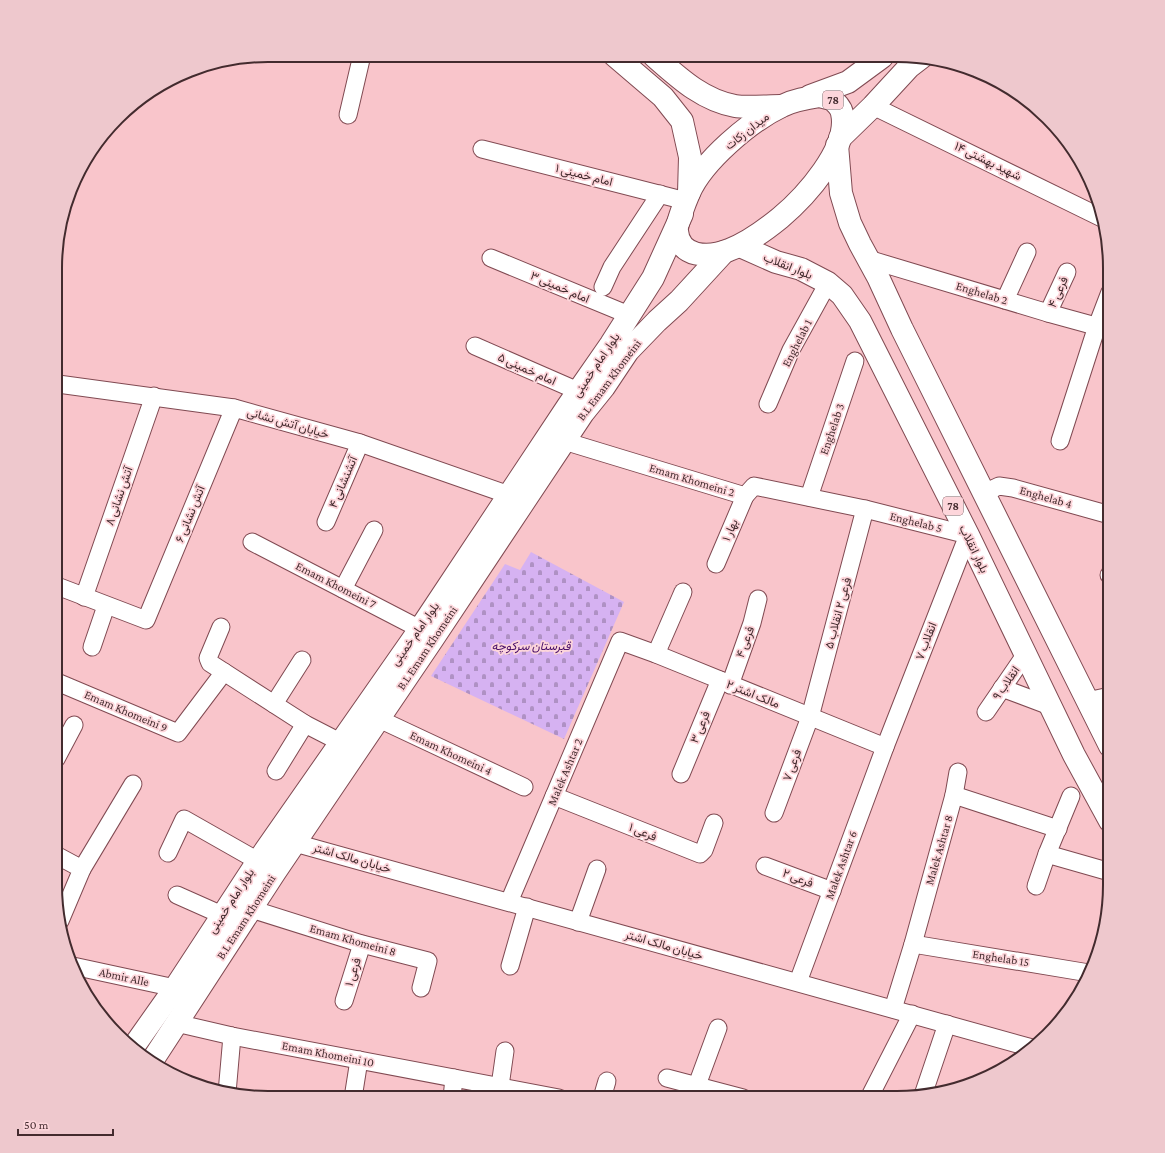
<svg xmlns="http://www.w3.org/2000/svg" width="1165" height="1153" font-family="'Crimson Pro',Vazirmatn,serif">
  <defs>
    <pattern id="cemetery-stones" width="16" height="16" patternUnits="userSpaceOnUse"><rect width="16" height="16" fill="#d6b2f2"/><path d="M2 7V4a2 2 0 0 1 4 0v3zM10 15v-3a2 2 0 0 1 4 0v3z" fill="#af91c4"/></pattern>
  </defs>
  <rect width="100%" height="100%" fill="#f9c5cb"/>
  <path fill="url(#cemetery-stones)" d="M 531,552 L 624,602 L 564,739 L 431,676 L 505,564 L 520,570 Z"/>
  <g fill="none" stroke-linecap="round" stroke-linejoin="round">
    <g stroke="#804a52" stroke-width="19">
      <g id="minor">
        <path d="M 873,106 L 1102,218"/>
        <path d="M 348,115 L 362,55"/>
        <path d="M 482,149 L 686,201"/>
        <path d="M 491,258 L 629,315"/>
        <path d="M 868,259 L 1048,313 L 1110,330"/>
        <path d="M 603,287 L 612,267 L 660,194"/>
        <path d="M 1005,300 L 1027,252"/>
        <path d="M 1048,313 L 1067,272"/>
        <path d="M 475,346 L 578,391"/>
        <path d="M 58,384 L 234,408 L 360,443 L 509,495"/>
        <path d="M 768,404 L 791,350 L 828,283"/>
        <path d="M 564,441 L 745,496 L 754,486 L 865,509 L 968,535 L 885,747 L 798,982"/>
        <path d="M 1060,441 L 1097,326 L 1110,292"/>
        <path d="M 984,493 L 999,486 L 1013,488 L 1110,515"/>
        <path d="M 809,497 L 855,361"/>
        <path d="M 326,522 L 360,443"/>
        <path d="M 252,542 L 420,629"/>
        <path d="M 716,564 L 745,496"/>
        <path d="M 1109,575 L 1110,574"/>
        <path d="M 57,586 L 146,620 L 234,408"/>
        <path d="M 343,589 L 374,530"/>
        <path d="M 84,597 L 154,396"/>
        <path d="M 221,627 L 208,658 L 210,663 L 224,672"/>
        <path d="M 92,647 L 106,606"/>
        <path d="M 656,654 L 683,592"/>
        <path d="M 57,682 L 178,733 L 224,672 L 305,724 L 340,742"/>
        <path d="M 730,685 L 752,623 L 758,599"/>
        <path d="M 1002,688 L 1050,706"/>
        <path d="M 1087,701 L 1110,696"/>
        <path d="M 274,704 L 302,660"/>
        <path d="M 986,712 L 1025,655"/>
        <path d="M 379,719 L 524,787"/>
        <path d="M 56,759 L 74,725"/>
        <path d="M 276,771 L 305,724"/>
        <path d="M 681,774 L 720,680"/>
        <path d="M 954,795 L 1058,829"/>
        <path d="M 554,796 L 700,854 L 704,850 L 714,823"/>
        <path d="M 774,813 L 810,717 L 865,509"/>
        <path d="M 295,843 L 1032,1048"/>
        <path d="M 168,853 L 184,819 L 258,861"/>
        <path d="M 1047,854 L 1110,872"/>
        <path d="M 56,855 L 82,869 L 60,921"/>
        <path d="M 765,866 L 832,891"/>
        <path d="M 82,869 L 133,784"/>
        <path d="M 1036,886 L 1047,854 L 1071,796"/>
        <path d="M 177,895 L 222,915"/>
        <path d="M 509,902 L 620,641 L 656,654 L 885,747"/>
        <path d="M 251,909 L 362,944 L 428,961 L 421,988"/>
        <path d="M 578,922 L 597,869"/>
        <path d="M 913,944 L 1089,973"/>
        <path d="M 73,966 L 175,988"/>
        <path d="M 510,966 L 527,907"/>
        <path d="M 344,1001 L 362,944"/>
        <path d="M 893,1009 L 913,944 L 954,795 L 958,772"/>
        <path d="M 176,1023 L 232,1036 L 559,1098"/>
        <path d="M 667,1078 L 743,1098"/>
        <path d="M 697,1085 L 718,1028"/>
        <path d="M 500,1086 L 505,1051"/>
        <path d="M 227,1093 L 232,1036"/>
        <path d="M 923,1095 L 947,1024"/>
        <path d="M 353,1098 L 359,1060"/>
        <path d="M 452,1098 L 454,1078"/>
        <path d="M 602,1098 L 607,1081"/>
        <path d="M 869,1098 L 912,1014"/>
      </g>
    </g>
    <g stroke="#804a52" stroke-width="24">
      <g id="major">
        <path d="M 615,56 L 663,97 L 682,121 L 690,157 L 689,193"/>
        <path d="M 654,56 C 678,77 702,100 735,106 C 746,108 768,106 781,106"/>
        <path d="M 810,96 L 848,82 L 882,57"/>
        <path d="M 820,96 C 823,97 828,98 831,99 C 836,102 841,108 842,113 C 850,148 805,197 780,218 C 764,231 748,243 729,250 C 709,258 679,258 677,231 C 676,225 686,200 689,193 C 703,161 750,121 782,106 C 794,100 807,98 820,96 Z"/>
        <path d="M 840,138 L 873,106 L 909,67 L 922,57"/>
        <path d="M 837,145 L 841,193 L 850,223 L 860,244 L 878,277 L 902,329 L 1110,746"/>
        <path d="M 740,246 L 776,262 L 801,269 L 828,283 L 842,295 L 860,321 L 968,535 L 1074,755 L 1110,821"/>
        <path d="M 134,1046 L 175,988 L 258,861 L 420,629 L 568,406 L 611,344 L 653,278 L 682,214"/>
        <path d="M 152,1061 L 275,872 L 432,640 L 583,413 L 604,387 L 628,351 L 657,321 L 679,301 L 724,252"/>
      </g>
    </g>
    <use href="#minor" stroke="#fff" stroke-width="17"/>
    <use href="#major" stroke="#fff" stroke-width="22"/>
  </g>
  <g text-anchor="middle" stroke-width="3.5" stroke-linejoin="round" paint-order="stroke">
    <g fill="#fdd6db" stroke="#7b5e62" stroke-width="1">
      <rect x="823" y="91" width="20" height="18" rx="3"/>
      <rect x="943" y="497" width="20" height="18" rx="3"/>
    </g>
    <g font-size="11" font-weight="bold" fill="#432b2e">
      <text x="833" y="104">78</text>
      <text x="953" y="510">78</text>
    </g>
    <g font-size="12" fill="#432b2e" stroke="#fdd6db">
      <text transform="translate(747 131) rotate(-38)" y="4">میدان زکات</text>
      <text transform="translate(988 161) rotate(26)" y="4">شهید بهشتی ۱۴</text>
      <text transform="translate(584 175) rotate(14)" y="4">امام خمینی ۱</text>
      <text transform="translate(788 266) rotate(22)" y="4">بلوار انقلاب</text>
      <text transform="translate(560 287) rotate(23)" y="4">امام خمینی ۳</text>
      <text transform="translate(1058 292) rotate(-66)" y="4">فرعی ۴</text>
      <text transform="translate(982 293) rotate(17)" y="4">Enghelab 2</text>
      <text transform="translate(797 343) rotate(-63)" y="4">Enghelab 1</text>
      <text transform="translate(596 365) rotate(-56)" y="4">بلوار امام خمینی</text>
      <text transform="translate(527 369) rotate(24)" y="4">امام خمینی ۵</text>
      <text transform="translate(609 380) rotate(-53)" y="4">B.L Emam Khomeini</text>
      <text transform="translate(288 423) rotate(16)" y="4">خیابان آتش نشانی</text>
      <text transform="translate(832 429) rotate(-71)" y="4">Enghelab 3</text>
      <text transform="translate(692 480) rotate(17)" y="4">Emam Khomeini 2</text>
      <text transform="translate(343 482) rotate(-67)" y="4">آتشنشانی ۴</text>
      <text transform="translate(119 496) rotate(-71)" y="4">آتش نشانی ۸</text>
      <text transform="translate(1046 497) rotate(16)" y="4">Enghelab 4</text>
      <text transform="translate(190 514) rotate(-68)" y="4">آتش نشانی ۶</text>
      <text transform="translate(916 522) rotate(14)" y="4">Enghelab 5</text>
      <text transform="translate(730 530) rotate(-67)" y="4">بهار ۱</text>
      <text transform="translate(974 549) rotate(64)" y="4">بلوار انقلاب</text>
      <text transform="translate(336 585) rotate(27)" y="4">Emam Khomeini 7</text>
      <text transform="translate(838 613) rotate(-75)" y="4">فرعی ۲ انقلاب ۵</text>
      <text transform="translate(415 634) rotate(-55)" y="4">بلوار امام خمینی</text>
      <text transform="translate(926 641) rotate(-69)" y="4">انقلاب ۷</text>
      <text transform="translate(745 642) rotate(-70)" y="4">فرعی ۴</text>
      <text transform="translate(427 648) rotate(-56)" y="4">B.L Emam Khomeini</text>
      <text transform="translate(1006 683) rotate(-55)" y="4">انقلاب ۹</text>
      <text transform="translate(753 694) rotate(22)" y="4">مالک اشتر ۲</text>
      <text transform="translate(126 711) rotate(23)" y="4">Emam Khomeini 9</text>
      <text transform="translate(700 727) rotate(-67)" y="4">فرعی ۳</text>
      <text transform="translate(451 753) rotate(25)" y="4">Emam Khomeini 4</text>
      <text transform="translate(792 765) rotate(-69)" y="4">فرعی ۷</text>
      <text transform="translate(565 772) rotate(-67)" y="4">Malek Ashtar 2</text>
      <text transform="translate(643 832) rotate(22)" y="4">فرعی ۱</text>
      <text transform="translate(939 850) rotate(-74)" y="4">Malek Ashtar 8</text>
      <text transform="translate(352 858) rotate(16)" y="4">خیابان مالک اشتر</text>
      <text transform="translate(841 865) rotate(-70)" y="4">Malek Ashtar 6</text>
      <text transform="translate(798 878) rotate(21)" y="4">فرعی ۲</text>
      <text transform="translate(231 901) rotate(-57)" y="4">بلوار امام خمینی</text>
      <text transform="translate(246 917) rotate(-57)" y="4">B.L Emam Khomeini</text>
      <text transform="translate(353 940) rotate(16)" y="4">Emam Khomeini 8</text>
      <text transform="translate(664 945) rotate(16)" y="4">خیابان مالک اشتر</text>
      <text transform="translate(1001 958) rotate(9)" y="4">Enghelab 15</text>
      <text transform="translate(353 972) rotate(-73)" y="4">فرعی ۱</text>
      <text transform="translate(124 977) rotate(12)" y="4">Abmir Alle</text>
      <text transform="translate(328 1054) rotate(11)" y="4">Emam Khomeini 10</text>
    </g>
    <g font-size="12" font-style="italic" fill="#490f68" stroke="#fdd6db">
      <text x="531" y="650">قبرستان سرکوچه</text>
    </g>
  </g>
  <path d="M0 0H1165V1153H0ZM268 62H897A206 206 0 0 1 1103 268V885A206 206 0 0 1 897 1091H268A206 206 0 0 1 62 885V268A206 206 0 0 1 268 62Z" fill="#eec8cd" fill-rule="evenodd"/>
  <path fill="none" stroke="#432b2e" stroke-width="2" d="M268 62H897A206 206 0 0 1 1103 268V885A206 206 0 0 1 897 1091H268A206 206 0 0 1 62 885V268A206 206 0 0 1 268 62Z"/>
  <path d="M18 1129v6h95v-6" fill="none" stroke="#432b2e" stroke-width="2"/>
  <text x="24" y="1129" font-size="12" fill="#432b2e" stroke="#fdd6db" stroke-width="3" paint-order="stroke">50 m</text>
</svg>
